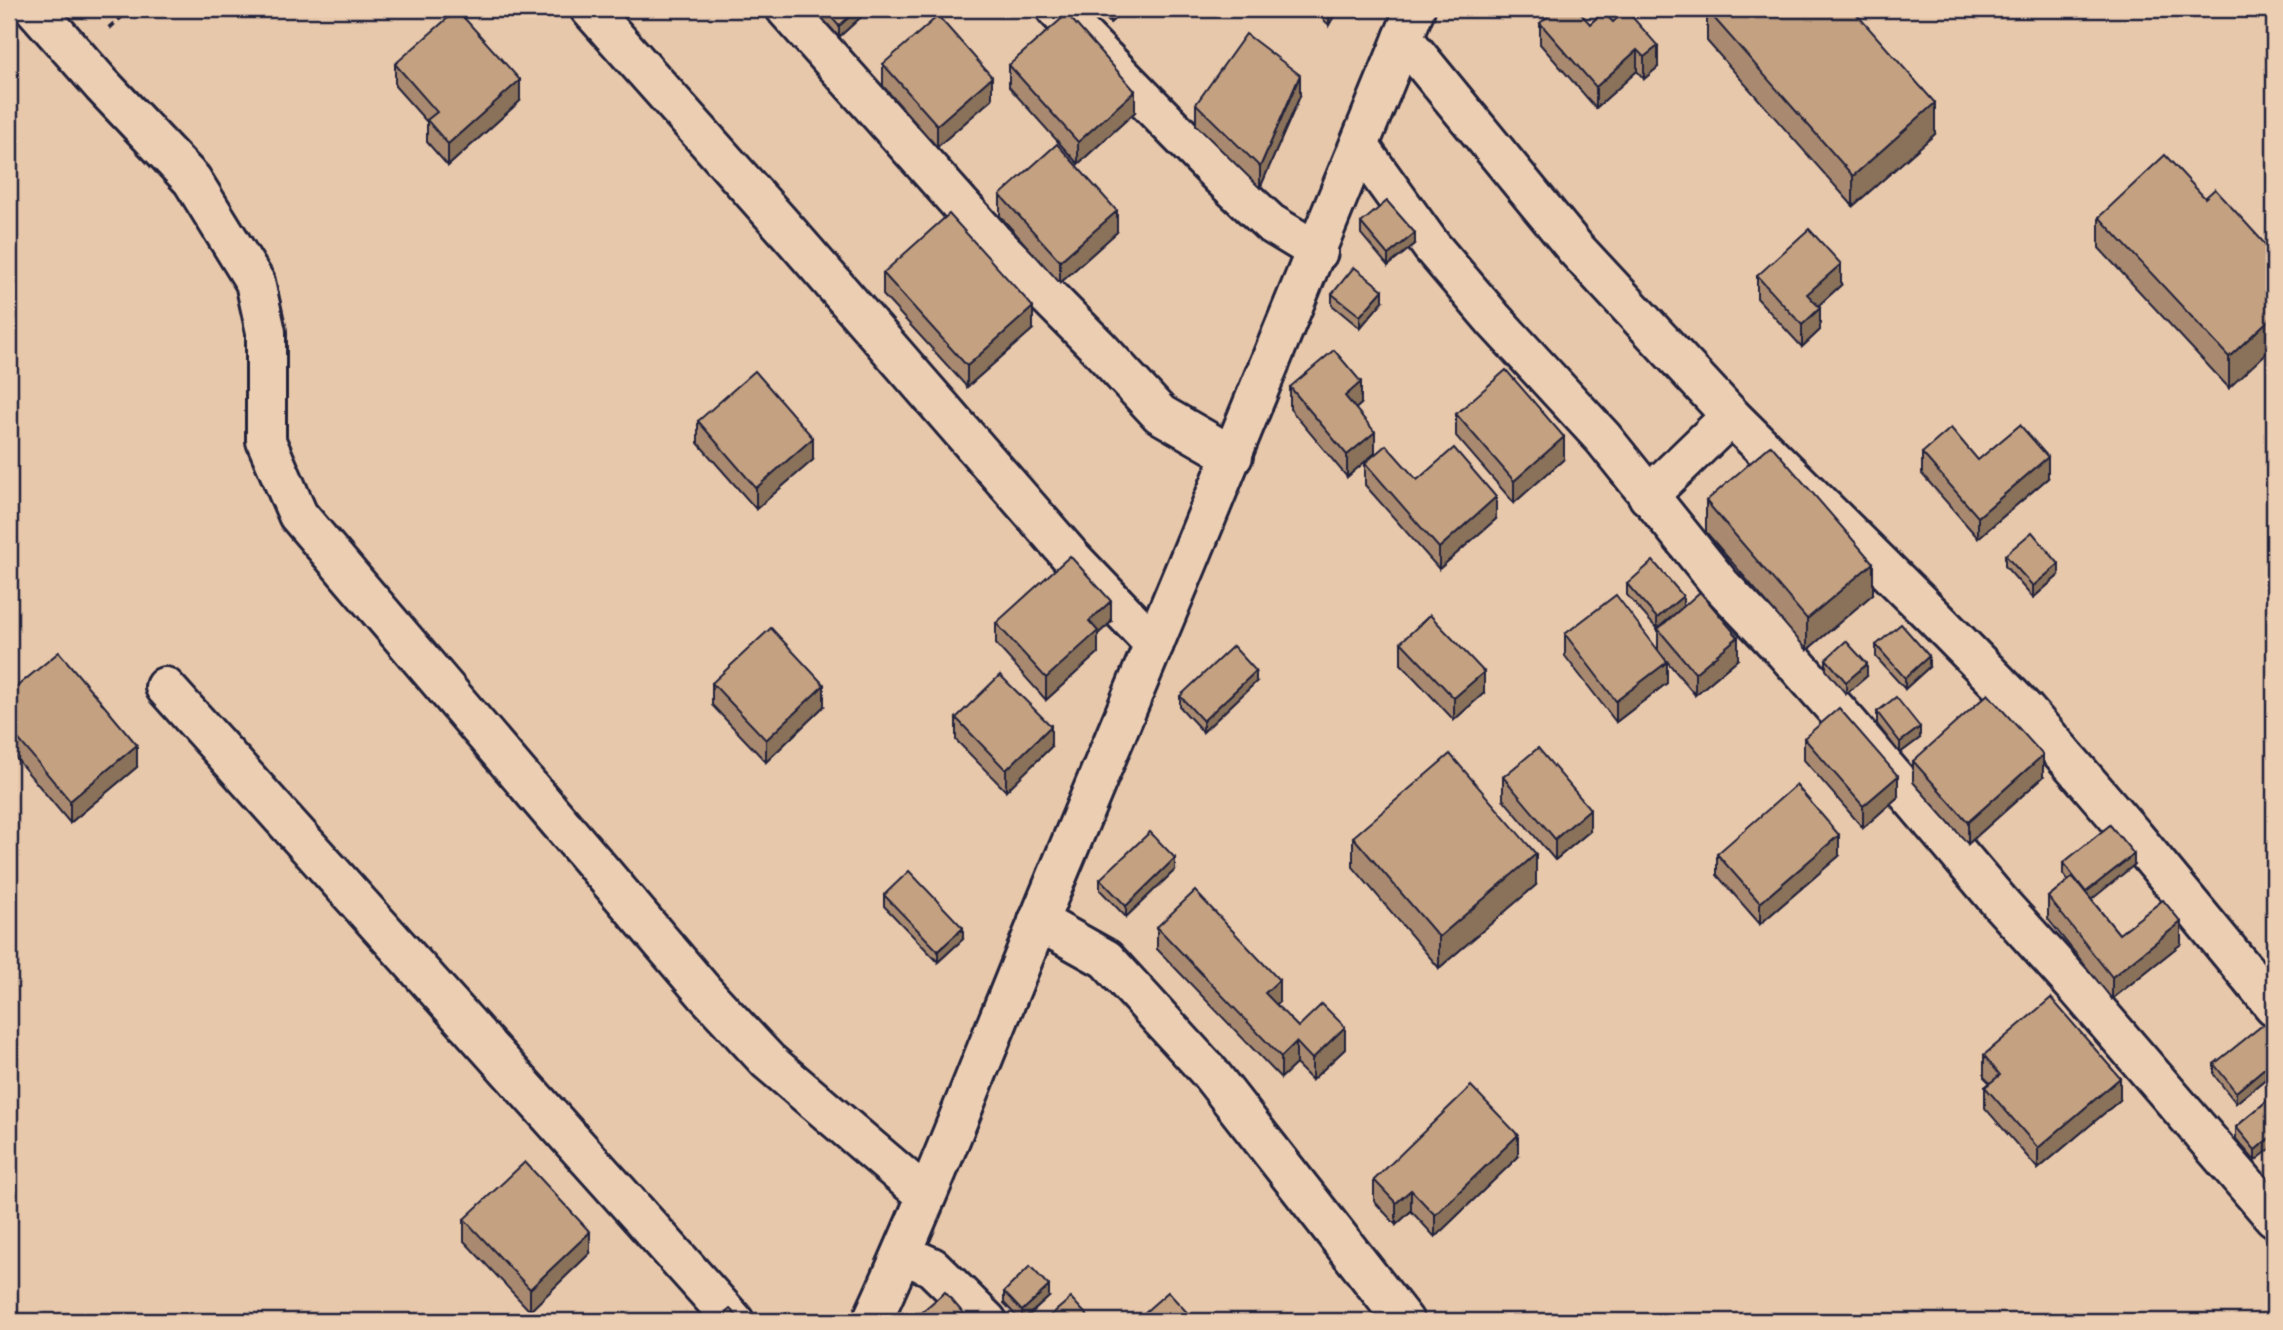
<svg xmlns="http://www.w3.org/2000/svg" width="2283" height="1330" font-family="'Gochi Hand',sans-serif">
  <rect width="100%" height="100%" fill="#e8c8ab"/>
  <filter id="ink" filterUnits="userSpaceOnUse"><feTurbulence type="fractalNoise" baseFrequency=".0143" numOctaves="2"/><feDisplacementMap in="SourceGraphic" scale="14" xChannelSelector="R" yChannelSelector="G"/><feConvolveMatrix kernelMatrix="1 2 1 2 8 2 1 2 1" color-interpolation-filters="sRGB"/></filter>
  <g filter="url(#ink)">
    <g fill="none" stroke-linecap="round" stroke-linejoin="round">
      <g stroke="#22223b" stroke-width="44">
        <g id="street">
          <path d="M 35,9 L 102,85 L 192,180 L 255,282 L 266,332 L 266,441 L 298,515 L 705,993 L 768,1061 L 926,1196"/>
          <path d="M 590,9 L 790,234 L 1072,558 L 1154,644"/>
          <path d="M 786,9 L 992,240 L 1097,346 L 1160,414 L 1233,456"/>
          <path d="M 1056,9 L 1222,178 L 1270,223 L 1318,252"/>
          <path d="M 1403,38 L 1575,248 L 1731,416 L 1933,616 L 2026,711 L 2133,835 L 2274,1006"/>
          <path d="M 1360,147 L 1432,247 L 1494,320 L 1603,438 L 1720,584 L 1784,651 L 1847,722 L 2002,905 L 2079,990 L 2274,1217"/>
          <path d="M 1648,496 L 1731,416"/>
          <path d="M 165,687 L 734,1321"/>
          <path d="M 1038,921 L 1106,959 L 1210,1073 L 1404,1321"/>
          <path d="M 903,1254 L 932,1267 L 987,1321"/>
        </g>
      </g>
      <g stroke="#22223b" stroke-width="44">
        <path id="secondary" d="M 872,1321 C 936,1181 991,1036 1050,893 C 1173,599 1296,304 1415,9"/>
      </g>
      <path stroke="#22223b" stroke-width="4.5" stroke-dasharray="7 5" stroke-linecap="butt" d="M 109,28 L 130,9"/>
      <use href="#street" stroke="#ecceb3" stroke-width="38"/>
      <use href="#secondary" stroke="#ecceb3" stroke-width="38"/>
    </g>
    <g fill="#a98a6f" stroke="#22223b" stroke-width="2">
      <path d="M 814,9 L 861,9 L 861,17 L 839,37 Z"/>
      <path d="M 1097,9 L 1126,9 L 1110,23 Z"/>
      <path d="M 1312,9 L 1338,9 L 1329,25 Z"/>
      <path d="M 1707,10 L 1935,134 L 1853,206 L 1707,41 Z"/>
      <path d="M 1603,12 L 1658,67 L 1644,79 L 1637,71 L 1596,108 L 1540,44 L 1540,23 L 1590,24 Z"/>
      <path d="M 395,64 L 520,101 L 448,166 L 427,142 L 427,122 L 395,86 Z"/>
      <path d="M 883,64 L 992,99 L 937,147 L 883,86 Z"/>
      <path d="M 1009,65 L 1135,112 L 1078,164 L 1009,87 Z"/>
      <path d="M 1300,96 L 1260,188 L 1196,125 L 1196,104 Z"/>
      <path d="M 1000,195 L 1117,232 L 1060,283 L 1000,216 Z"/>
      <path d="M 2205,198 L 2274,254 L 2229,388 L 2099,248 L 2099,217 Z"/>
      <path d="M 1361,223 L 1415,244 L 1388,266 L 1361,234 Z"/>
      <path d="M 883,273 L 1033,329 L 967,387 L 883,295 Z"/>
      <path d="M 1757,276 L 1841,285 L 1818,306 L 1820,330 L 1802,347 L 1757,298 Z"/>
      <path d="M 1332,294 L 1383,301 L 1360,328 L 1332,305 Z"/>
      <path d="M 1290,387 L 1361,404 L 1355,409 L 1375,453 L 1347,477 L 1290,409 Z"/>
      <path d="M 1456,414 L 1564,459 L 1514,503 L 1456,436 Z"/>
      <path d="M 698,421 L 813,460 L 756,509 L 698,443 Z"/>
      <path d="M 1922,453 L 1978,460 L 2048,478 L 1978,538 L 1922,474 Z"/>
      <path d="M 1365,463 L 1417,480 L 1496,519 L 1439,569 L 1365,485 Z"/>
      <path d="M 1706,501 L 1873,594 L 1807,650 L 1706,532 Z"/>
      <path d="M 2005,555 L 2059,575 L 2033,598 L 2005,566 Z"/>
      <path d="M 1627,584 L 1683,596 L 1657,629 L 1627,595 Z"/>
      <path d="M 1111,622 L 1098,634 L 1098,653 L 1046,700 L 996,644 L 996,623 Z"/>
      <path d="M 1658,629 L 1738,659 L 1695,695 L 1666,660 L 1667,683 L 1616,722 L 1565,656 L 1565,634 L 1658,650 Z"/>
      <path d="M 1401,642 L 1484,693 L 1454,720 L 1401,664 Z"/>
      <path d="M 1876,645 L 1929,667 L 1905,689 L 1876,657 Z"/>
      <path d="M 1826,659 L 1867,676 L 1846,694 L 1826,670 Z"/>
      <path d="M 1256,682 L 1203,732 L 1180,707 L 1180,696 Z"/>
      <path d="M 712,683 L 824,706 L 766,762 L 712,705 Z"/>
      <path d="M 9,693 L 137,767 L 70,823 L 9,750 Z"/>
      <path d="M 1877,712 L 1920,738 L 1900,753 L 1877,724 Z"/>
      <path d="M 956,718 L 1051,747 L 1006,791 L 956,740 Z"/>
      <path d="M 1804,738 L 1898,797 L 1863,828 L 1804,760 Z"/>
      <path d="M 1913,761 L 2043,777 L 1968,844 L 1913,782 Z"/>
      <path d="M 1503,777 L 1590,831 L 1555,860 L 1503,799 Z"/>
      <path d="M 1353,837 L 1536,885 L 1439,968 L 1353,867 Z"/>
      <path d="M 1717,854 L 1839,856 L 1760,924 L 1717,875 Z"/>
      <path d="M 2063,863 L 2134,865 L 2091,899 L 2119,934 L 2181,944 L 2112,999 L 2048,919 L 2048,897 L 2068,881 L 2063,874 Z"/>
      <path d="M 1175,870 L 1126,917 L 1100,890 L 1100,879 Z"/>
      <path d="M 884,895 L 963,939 L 938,962 L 884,906 Z"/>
      <path d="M 1157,927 L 1279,1002 L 1276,1005 L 1298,1027 L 1345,1049 L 1312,1080 L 1296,1064 L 1281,1078 L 1157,949 Z"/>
      <path d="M 2274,1036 L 2274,1072 L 2236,1103 L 2214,1075 L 2214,1064 Z"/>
      <path d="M 1984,1055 L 2120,1100 L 2038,1169 L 1985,1108 L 1985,1087 L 1990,1083 L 1984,1077 Z"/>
      <path d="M 2274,1095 L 2255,1161 L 2236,1139 L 2236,1127 Z"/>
      <path d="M 1518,1157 L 1435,1237 L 1411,1211 L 1396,1225 L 1374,1201 L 1374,1180 Z"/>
      <path d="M 464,1219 L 590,1253 L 530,1311 L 464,1241 Z"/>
      <path d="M 1004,1292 L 1049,1297 L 1023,1321 L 1021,1321 L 1004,1303 Z"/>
    </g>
    <g fill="#89715a" stroke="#22223b" stroke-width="2">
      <path d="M 858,9 L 861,9 L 861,17 L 839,37 L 839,26 Z"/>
      <path d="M 1110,9 L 1126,9 L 1110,23 Z"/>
      <path d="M 1329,9 L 1338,9 L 1329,25 Z"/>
      <path d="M 1658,46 L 1658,67 L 1644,79 L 1644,57 Z"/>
      <path d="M 1637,50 L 1637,71 L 1596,108 L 1596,87 Z"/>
      <path d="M 1300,75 L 1300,96 L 1260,188 L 1260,167 Z"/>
      <path d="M 992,77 L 992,99 L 937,147 L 937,125 Z"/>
      <path d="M 520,80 L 520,101 L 448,166 L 448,144 Z"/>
      <path d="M 1135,91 L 1135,112 L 1078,164 L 1078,142 Z"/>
      <path d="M 1935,103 L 1935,134 L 1853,206 L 1853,176 Z"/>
      <path d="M 1117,211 L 1117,232 L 1060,283 L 1060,261 Z"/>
      <path d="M 1415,233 L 1415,244 L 1388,266 L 1388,255 Z"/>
      <path d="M 1841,264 L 1841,285 L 1807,316 L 1807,294 Z"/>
      <path d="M 1383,290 L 1383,301 L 1360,328 L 1360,316 Z"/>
      <path d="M 1033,307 L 1033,329 L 967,387 L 967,366 Z"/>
      <path d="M 1820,308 L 1820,330 L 1802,347 L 1802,325 Z"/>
      <path d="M 2274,315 L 2274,346 L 2229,388 L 2229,357 Z"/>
      <path d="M 1361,382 L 1361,404 L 1345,418 L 1345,396 Z"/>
      <path d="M 1375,432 L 1375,453 L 1347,477 L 1347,455 Z"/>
      <path d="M 1564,437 L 1564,459 L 1514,503 L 1514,481 Z"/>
      <path d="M 813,438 L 813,460 L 756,509 L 756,488 Z"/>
      <path d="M 2048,457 L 2048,478 L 1978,538 L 1978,517 Z"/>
      <path d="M 1496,497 L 1496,519 L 1439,569 L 1439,548 Z"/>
      <path d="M 1873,563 L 1873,594 L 1807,650 L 1807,619 Z"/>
      <path d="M 2059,564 L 2059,575 L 2033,598 L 2033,586 Z"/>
      <path d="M 1683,596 L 1683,607 L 1657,629 L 1657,618 Z"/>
      <path d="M 1111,601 L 1111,622 L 1098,634 L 1098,653 L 1046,700 L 1046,678 L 1089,621 Z"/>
      <path d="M 1738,637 L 1738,659 L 1695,695 L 1695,673 Z"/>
      <path d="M 1929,656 L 1929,667 L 1905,689 L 1905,678 Z"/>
      <path d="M 1667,662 L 1667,683 L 1616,722 L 1616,701 Z"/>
      <path d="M 1867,664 L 1867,676 L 1846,694 L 1846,682 Z"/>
      <path d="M 1256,671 L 1256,682 L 1203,732 L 1203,721 Z"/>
      <path d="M 1484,672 L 1484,693 L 1454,720 L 1454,698 Z"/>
      <path d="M 824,685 L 824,706 L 766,762 L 766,740 Z"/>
      <path d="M 1051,726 L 1051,747 L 1006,791 L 1006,770 Z"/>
      <path d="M 1920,727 L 1920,738 L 1900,753 L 1900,742 Z"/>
      <path d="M 137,745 L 137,767 L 70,823 L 70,801 Z"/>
      <path d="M 2043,755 L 2043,777 L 1968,844 L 1968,822 Z"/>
      <path d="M 1898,776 L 1898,797 L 1863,828 L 1863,806 Z"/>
      <path d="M 1590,809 L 1590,831 L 1555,860 L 1555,839 Z"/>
      <path d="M 1839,835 L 1839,856 L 1760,924 L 1760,903 Z"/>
      <path d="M 1536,854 L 1536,885 L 1439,968 L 1439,937 Z"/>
      <path d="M 2134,854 L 2134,865 L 2086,904 L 2086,892 Z"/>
      <path d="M 1175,858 L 1175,870 L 1126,917 L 1126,906 Z"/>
      <path d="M 2181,922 L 2181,944 L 2112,999 L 2112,977 Z"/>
      <path d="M 963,928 L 963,939 L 938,962 L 938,951 Z"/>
      <path d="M 1279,980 L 1279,1002 L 1265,1015 L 1265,993 Z"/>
      <path d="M 1345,1027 L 1345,1049 L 1312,1080 L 1312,1059 Z"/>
      <path d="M 1296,1042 L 1296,1064 L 1281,1078 L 1281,1057 Z"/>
      <path d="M 2274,1060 L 2274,1072 L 2236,1103 L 2236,1092 Z"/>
      <path d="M 2120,1078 L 2120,1100 L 2038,1169 L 2038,1148 Z"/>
      <path d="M 2274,1134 L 2274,1146 L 2255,1161 L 2255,1150 Z"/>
      <path d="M 1518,1135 L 1518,1157 L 1435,1237 L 1435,1215 Z"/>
      <path d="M 1411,1190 L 1411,1211 L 1396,1225 L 1396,1203 Z"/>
      <path d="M 590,1232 L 590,1253 L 530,1311 L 530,1289 Z"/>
      <path d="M 1049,1286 L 1049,1297 L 1022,1321 L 1022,1311 Z"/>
    </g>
    <g fill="#c4a181" stroke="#22223b" stroke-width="2">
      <path d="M 824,9 L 858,9 L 839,26 Z"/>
      <path d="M 1556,9 L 1577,9 L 1590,24 L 1603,12 L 1613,22 L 1626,10 L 1658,46 L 1644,57 L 1637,50 L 1596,87 L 1540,23 Z"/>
      <path d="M 1709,9 L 1852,9 L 1935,103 L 1853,176 L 1707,10 Z"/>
      <path d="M 457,10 L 520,80 L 448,144 L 427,120 L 437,112 L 395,64 Z"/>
      <path d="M 1067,14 L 1135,91 L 1078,142 L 1009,65 Z"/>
      <path d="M 938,16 L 992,77 L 937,125 L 883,64 Z"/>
      <path d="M 1246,34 L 1300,75 L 1260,167 L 1196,104 Z"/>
      <path d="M 1057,144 L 1117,211 L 1060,261 L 1000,195 Z"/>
      <path d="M 2165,155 L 2205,198 L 2215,189 L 2274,254 L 2274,315 L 2229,357 L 2099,217 Z"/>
      <path d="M 1387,201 L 1415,233 L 1388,255 L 1361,223 Z"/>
      <path d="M 949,214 L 1033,307 L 967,366 L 883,273 Z"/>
      <path d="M 1809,229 L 1841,264 L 1807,294 L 1820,308 L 1802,325 L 1757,276 Z"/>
      <path d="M 1354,267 L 1383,290 L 1360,316 L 1332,294 Z"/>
      <path d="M 1334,350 L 1361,382 L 1345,396 L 1375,432 L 1347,455 L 1290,387 Z"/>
      <path d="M 1506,370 L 1564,437 L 1514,481 L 1456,414 Z"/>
      <path d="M 755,371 L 813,438 L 756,488 L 698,421 Z"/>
      <path d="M 2020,425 L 2048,457 L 1978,517 L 1922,453 L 1951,428 L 1978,460 Z"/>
      <path d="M 1386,445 L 1417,480 L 1454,448 L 1496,497 L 1439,548 L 1365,463 Z"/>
      <path d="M 1771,445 L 1873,563 L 1807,619 L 1706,501 Z"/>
      <path d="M 2032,532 L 2059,564 L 2033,586 L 2005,555 Z"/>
      <path d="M 1070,556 L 1111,601 L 1089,621 L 1098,631 L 1046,678 L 996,623 Z"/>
      <path d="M 1653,561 L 1683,596 L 1657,618 L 1627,584 Z"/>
      <path d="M 1700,592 L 1738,637 L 1695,673 L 1658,629 Z"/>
      <path d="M 1616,595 L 1667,662 L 1616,701 L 1565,634 Z"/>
      <path d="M 1430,615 L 1484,672 L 1454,698 L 1401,642 Z"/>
      <path d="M 1901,624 L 1929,656 L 1905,678 L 1876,645 Z"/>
      <path d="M 771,628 L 824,685 L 766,740 L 712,683 Z"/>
      <path d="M 1846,641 L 1867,664 L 1846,682 L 1826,659 Z"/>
      <path d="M 1233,646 L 1256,671 L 1203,721 L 1180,696 Z"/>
      <path d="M 59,652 L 137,745 L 70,801 L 9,728 L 9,693 Z"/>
      <path d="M 1000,675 L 1051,726 L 1006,770 L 956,718 Z"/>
      <path d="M 1988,694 L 2043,755 L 1968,822 L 1913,761 Z"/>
      <path d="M 1896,697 L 1920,727 L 1900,742 L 1877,712 Z"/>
      <path d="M 1839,708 L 1898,776 L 1863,806 L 1804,738 Z"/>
      <path d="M 1538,748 L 1590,809 L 1555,839 L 1503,777 Z"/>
      <path d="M 1450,754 L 1536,854 L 1439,937 L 1353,837 Z"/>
      <path d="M 1796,785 L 1839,835 L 1760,903 L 1717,854 Z"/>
      <path d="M 2110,825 L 2134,854 L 2086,892 L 2063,863 Z"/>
      <path d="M 1150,832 L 1175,858 L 1126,906 L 1100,879 Z"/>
      <path d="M 909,871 L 963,928 L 938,951 L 884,895 Z"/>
      <path d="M 2073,877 L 2119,934 L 2163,900 L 2181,922 L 2112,977 L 2048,897 Z"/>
      <path d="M 1195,891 L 1279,980 L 1265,993 L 1298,1027 L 1322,1004 L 1345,1027 L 1312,1059 L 1296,1042 L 1281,1057 L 1157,927 Z"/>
      <path d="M 2051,998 L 2120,1078 L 2038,1148 L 1985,1087 L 2000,1075 L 1984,1055 Z"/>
      <path d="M 2264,1024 L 2274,1036 L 2274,1060 L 2236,1092 L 2214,1064 Z"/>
      <path d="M 1471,1086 L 1518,1135 L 1435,1215 L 1411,1190 L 1396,1203 L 1374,1180 Z"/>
      <path d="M 2274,1095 L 2274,1134 L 2255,1150 L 2236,1127 Z"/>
      <path d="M 525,1162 L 590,1232 L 530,1289 L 464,1219 Z"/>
      <path d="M 1030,1266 L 1049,1286 L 1022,1311 L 1004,1292 Z"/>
      <path d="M 945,1292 L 970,1321 L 921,1321 L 917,1316 Z"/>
      <path d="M 1168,1292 L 1195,1321 L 1135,1321 Z"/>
      <path d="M 1071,1298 L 1092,1321 L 1044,1321 Z"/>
      <path d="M 730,1309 L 742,1321 L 716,1321 Z"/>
    </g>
  </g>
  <rect width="2283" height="1330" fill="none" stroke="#ecceb3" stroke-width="35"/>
  <rect x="18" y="18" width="2248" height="1295" fill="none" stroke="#22223b" stroke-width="2.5" filter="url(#ink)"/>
</svg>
